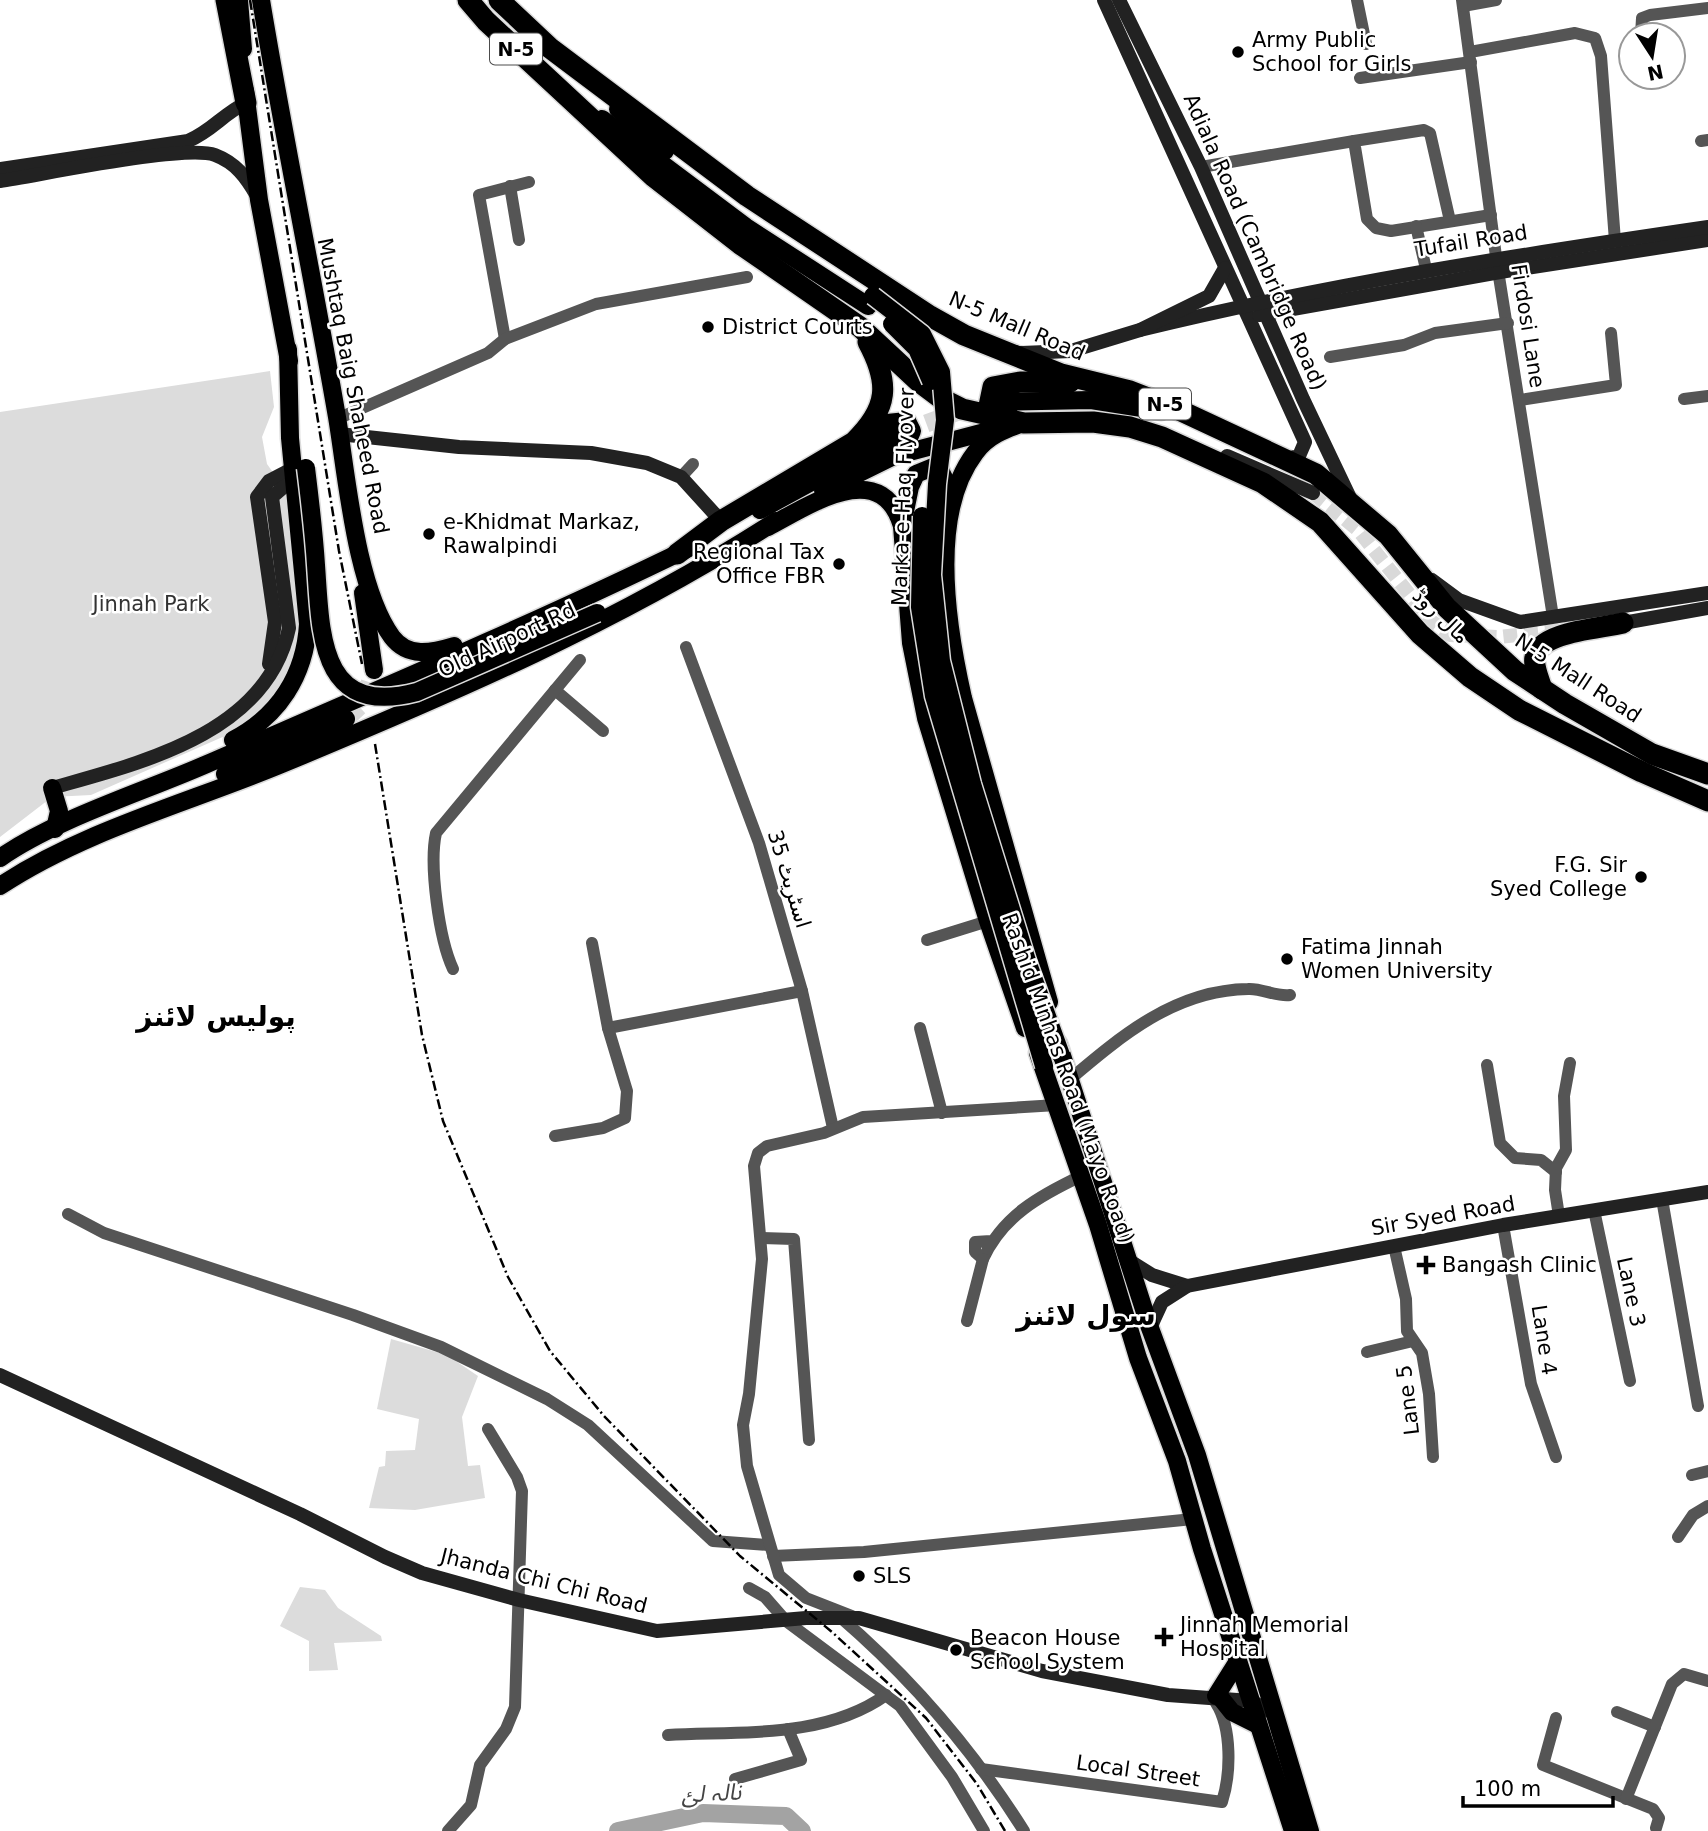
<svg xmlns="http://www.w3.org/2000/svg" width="1708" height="1831" font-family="'DejaVu Sans','Noto Sans Arabic',sans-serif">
  <rect width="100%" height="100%" fill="#fff"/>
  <g fill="#dcdcdc">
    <path d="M 270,371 L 274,407 L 262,437 L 267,464 L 287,492 L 303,614 L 293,660 L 273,697 L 243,728 L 91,795 L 52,797 L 0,837 L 0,412 Z"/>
    <path d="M 391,1339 L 447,1355 L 478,1376 L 462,1417 L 468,1466 L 480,1465 L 485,1498 L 415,1510 L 369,1508 L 379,1467 L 385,1466 L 386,1451 L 415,1450 L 419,1419 L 377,1409 Z"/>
    <path d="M 300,1587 L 325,1590 L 338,1608 L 381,1636 L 382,1641 L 334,1643 L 338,1670 L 309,1671 L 309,1641 L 280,1626 Z"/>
  </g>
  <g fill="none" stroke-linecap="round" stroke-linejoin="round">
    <path stroke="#a3a3a3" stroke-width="18" d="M 618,1831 L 703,1813 L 786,1816 L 802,1831"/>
    <path stroke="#d9d9d9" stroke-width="14" stroke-dasharray="14 7" stroke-linecap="butt" d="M 1313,493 L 1358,530 L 1430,620 L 1450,635 L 1499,637 L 1562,630"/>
    <g stroke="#d9d9d9" stroke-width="18" stroke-dasharray="18 9" stroke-linecap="butt">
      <path d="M 901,433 L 957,412"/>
      <path d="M 346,719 L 363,703 L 374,670"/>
    </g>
    <g stroke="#dbdbdb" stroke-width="21">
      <g id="primary">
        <path d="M 239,0 L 243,49"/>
        <path d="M 261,0 C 284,139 313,278 337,417 C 347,477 356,588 392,637 C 408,658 431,653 454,646"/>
        <path d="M 245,91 L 259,200 L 289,361"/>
        <path d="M 618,109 L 665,151"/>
        <path d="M 602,119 L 746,227 L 868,306"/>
        <path d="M 995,402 L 1091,400 L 1161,411"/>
        <path d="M 1024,423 C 1005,429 987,436 975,453 C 928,515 947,628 963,698 L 1049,1002"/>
        <path d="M 860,438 L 887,423 L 907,421 L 912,431 L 906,445"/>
        <path d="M 823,491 L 894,456 L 1000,428"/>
        <path d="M 760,510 L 901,433"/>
        <path d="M 902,526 L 910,487 L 916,474 L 933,467 L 940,470 L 945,480"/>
        <path d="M 768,527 C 810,505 881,456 902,526 L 911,643 L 926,718 L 988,921 L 1025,1028"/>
        <path d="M 363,593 L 374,670"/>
        <path d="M 233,740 C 279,716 305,675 308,624 L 290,438 L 288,349"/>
        <path d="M 225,774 L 346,719"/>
        <path d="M 52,788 L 59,811 L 55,829"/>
        <path d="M 0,858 C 56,819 143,792 207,764 C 368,694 531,625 689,548"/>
        <path d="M 0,886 C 85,830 188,803 282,764 C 451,694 621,621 776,521"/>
        <path d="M 1058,1043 L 1150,1328 L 1197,1455 L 1310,1831"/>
        <path d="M 1038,1053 L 1098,1225 L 1138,1358 L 1177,1461 L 1202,1549 L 1293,1831"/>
        <path d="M 1216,1696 L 1238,1661"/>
        <path d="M 1220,1697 L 1232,1712 L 1258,1725"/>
      </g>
    </g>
    <g stroke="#dbdbdb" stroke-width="24">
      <g id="highway">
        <path d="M 226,0 L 246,103"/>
        <path d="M 468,0 L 486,21 L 654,177 L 740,244 L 860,327 L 918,381 L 942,399 L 962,409 L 1024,423 L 1093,422 L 1130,427 L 1162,437 L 1263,483 L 1320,522 L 1420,634 L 1470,677 L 1519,710 L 1642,772 L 1708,801"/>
        <path d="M 499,0 L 550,48 L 747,196 L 930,316 L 964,335 L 1061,374 L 1130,391 L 1179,410 L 1316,474 L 1388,535 L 1447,608 L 1515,671 L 1565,704 L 1652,754 L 1708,774"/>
        <path d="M 1009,417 L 989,406 L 993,387 L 1020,382 L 1070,382"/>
        <path d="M 677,554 L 721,521 L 854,442 C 889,408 890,383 868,342"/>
        <path d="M 1542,689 C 1539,679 1533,666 1535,657 C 1540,631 1600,629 1623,623"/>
      </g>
    </g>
    <g stroke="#555" stroke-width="12">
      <path d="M 1357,0 L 1366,44"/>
      <path d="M 1462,0 L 1497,264 L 1553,617"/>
      <path d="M 1463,6 L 1496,0"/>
      <path d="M 1641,35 L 1642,18 L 1650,15 L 1708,8"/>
      <path d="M 1470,52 L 1575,33 L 1595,38 L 1601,56 L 1615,241"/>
      <path d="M 1360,78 L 1471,62"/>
      <path d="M 1701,141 L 1708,140"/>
      <path d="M 1201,167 L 1354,141"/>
      <path d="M 510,186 L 519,240"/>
      <path d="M 1450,221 L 1430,133 L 1424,130 L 1354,141 L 1367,219 L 1376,228 L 1391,231 L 1491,215"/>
      <path d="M 1416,226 L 1426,269"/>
      <path d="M 505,339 L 479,195 L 529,182"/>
      <path d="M 1330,357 L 1404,345 L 1435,333 L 1508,323"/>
      <path d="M 1684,399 L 1708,396"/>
      <path d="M 1520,400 L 1616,385 L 1611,333"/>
      <path d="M 337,419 L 488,353 L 505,339 L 596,304 L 747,277"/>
      <path d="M 681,477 L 693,464"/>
      <path d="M 686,647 L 759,843 L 802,991 L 833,1128"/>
      <path d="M 555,690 L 603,731"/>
      <path d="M 927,940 L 988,921"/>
      <path d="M 453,969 C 439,939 429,865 436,833 L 580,660"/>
      <path d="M 608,1028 L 802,991"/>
      <path d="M 920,1028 L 942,1113"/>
      <path d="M 1487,1065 L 1500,1143 L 1515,1158 L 1541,1160 L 1556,1172"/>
      <path d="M 1069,1080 C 1121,1036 1175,990 1248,989 C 1262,988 1276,997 1290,995"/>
      <path d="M 555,1136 L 603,1128 L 625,1118 L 627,1091 L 608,1028 L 592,943"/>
      <path d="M 1662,1199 L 1698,1406"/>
      <path d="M 1594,1210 L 1630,1381"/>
      <path d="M 68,1214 L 104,1233 L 353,1315 L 441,1347 L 547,1399 L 588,1425 L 713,1541 L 769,1545"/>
      <path d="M 1559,1216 L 1555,1190 L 1556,1168 L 1566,1150 L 1564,1096 L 1570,1063"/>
      <path d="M 1503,1225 L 1531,1384 L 1556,1457"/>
      <path d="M 762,1238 L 794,1239 L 809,1440"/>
      <path d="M 991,1241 L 975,1242 L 975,1252 L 983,1259 C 1003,1216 1039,1196 1081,1176"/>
      <path d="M 1394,1246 L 1406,1299 L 1407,1331 L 1422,1353 L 1429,1394 L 1433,1457"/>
      <path d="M 967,1321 L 983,1259"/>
      <path d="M 1367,1352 L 1413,1341"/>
      <path d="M 1692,1475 L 1708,1471"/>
      <path d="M 1678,1537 L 1693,1515 L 1708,1506"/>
      <path d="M 773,1556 L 864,1552 L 1193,1519"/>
      <path d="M 749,1588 L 765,1597 L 786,1621 L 900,1706 L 952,1777 L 984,1831"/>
      <path d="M 852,1616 L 806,1598 L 779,1575 L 747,1466 L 743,1425 L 749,1394 L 762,1259 L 754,1166 L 758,1153 L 767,1146 L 824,1133 L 863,1117 L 1057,1105"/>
      <path d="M 840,1617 C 912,1679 973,1750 1024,1831"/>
      <path d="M 1617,1712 L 1655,1727"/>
      <path d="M 1556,1718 L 1543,1765 L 1653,1809 L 1659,1818 L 1656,1828"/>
      <path d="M 668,1735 C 740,1731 824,1739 886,1695"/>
      <path d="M 981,1769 L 1222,1802 C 1231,1774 1232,1728 1216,1703"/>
      <path d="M 735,1779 L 801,1760 L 788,1729"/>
      <path d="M 1626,1799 L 1672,1684 L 1684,1674 L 1708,1681"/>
      <path d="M 448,1831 L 471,1805 L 480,1765 L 506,1729 L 515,1707 L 522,1491 L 517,1477 L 488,1429"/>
    </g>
    <g stroke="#222" stroke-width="14">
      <path d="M 1104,0 L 1305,442 L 1299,456 L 1285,459"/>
      <path d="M 1119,0 L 1201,167 L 1303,399 L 1352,502"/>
      <path d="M 0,169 L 188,141 C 212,131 224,113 246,103"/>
      <path d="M 0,181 C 41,175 185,144 215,155 C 236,163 246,177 257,196"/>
      <path d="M 1259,315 L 1500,272 L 1708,240"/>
      <path d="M 1140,330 C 1328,284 1517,255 1708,227"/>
      <path d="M 1021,353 L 1071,351 L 1140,330 L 1209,296 L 1225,268"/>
      <path d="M 339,434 L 459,447 L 591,453 L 647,463 L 681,477 L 721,521"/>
      <path d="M 1227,456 L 1313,493"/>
      <path d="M 1432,580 L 1459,600 L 1520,622 L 1708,593"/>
      <path d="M 1623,623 L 1708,608"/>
      <path d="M 269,664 L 275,622 L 257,497 L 269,481 L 294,468"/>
      <path d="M 52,788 C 140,763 267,734 289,628 L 272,497 L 286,485 L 297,488"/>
      <path d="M 1128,1260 L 1152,1275 L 1187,1286"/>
      <path d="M 1150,1328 L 1162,1302 L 1187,1286 L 1503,1225 L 1708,1192"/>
      <path d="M 0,1375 L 300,1514 L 385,1557 L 422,1573 L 519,1600 L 657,1631 L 806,1618 L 859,1618 L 1042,1671 L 1168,1695 L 1251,1701 L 1275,1714"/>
    </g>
    <use href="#primary" stroke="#000" stroke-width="18"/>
    <use href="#highway" stroke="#000" stroke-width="21"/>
    <g stroke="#000" stroke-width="2.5" stroke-dasharray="10 3.5 2 3.5" stroke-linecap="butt">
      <path d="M 250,0 L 339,551 L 362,664"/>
      <path d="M 375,744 L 422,1035 L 443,1121 L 508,1277 L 550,1351 L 604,1416 L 740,1556 L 832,1632 L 926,1718 L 977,1784 L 1005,1831"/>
    </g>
    <g stroke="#dbdbdb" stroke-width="21" stroke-linecap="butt">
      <g id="primary-bridge">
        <path d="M 873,296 L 922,334 L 941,372 L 945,420 L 937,484 L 932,575 L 941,661 L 972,784 L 1027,961 L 1061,1055"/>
        <path d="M 892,324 L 917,349 L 931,381"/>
        <path d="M 306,468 C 310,500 314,533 316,565 C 321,634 319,718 417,692 L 597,613"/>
        <path d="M 922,516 L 920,607 L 934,696 L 1044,1066"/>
      </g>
    </g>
    <use href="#primary-bridge" stroke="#000" stroke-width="18"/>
  </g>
  <g fill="#000" stroke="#fff" stroke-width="2.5">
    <circle cx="1238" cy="52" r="7"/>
    <circle cx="708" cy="327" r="7"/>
    <circle cx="429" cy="534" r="7"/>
    <circle cx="839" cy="564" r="7"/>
    <circle cx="1641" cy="877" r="7"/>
    <circle cx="1287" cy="959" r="7"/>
    <path d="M1422.5 1254.5h7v7h7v7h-7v7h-7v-7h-7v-7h7z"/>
    <circle cx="859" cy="1576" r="7"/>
    <path d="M1160.5 1626.5h7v7h7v7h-7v7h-7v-7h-7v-7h7z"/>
    <circle cx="956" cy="1650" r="7"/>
  </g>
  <g text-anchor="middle" stroke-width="5" stroke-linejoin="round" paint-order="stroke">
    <g fill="#fff" stroke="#4c4c4c" stroke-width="2">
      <rect x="490" y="33.5" width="52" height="31" rx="5"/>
      <rect x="1139" y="388.5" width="52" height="31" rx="5"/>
    </g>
    <g font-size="19" font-weight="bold" fill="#000">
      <text x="516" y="56">N-5</text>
      <text x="1165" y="411">N-5</text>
    </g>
    <g font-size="21" fill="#000" stroke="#fff" text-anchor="start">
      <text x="1252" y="47">Army Public<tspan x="1252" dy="24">School for Girls</tspan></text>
      <text x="722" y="334">District Courts</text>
      <text x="443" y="529">e-Khidmat Markaz,<tspan x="443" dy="24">Rawalpindi</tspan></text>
      <text x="825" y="559" text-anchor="end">Regional Tax<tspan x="825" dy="24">Office FBR</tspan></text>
      <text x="1627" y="872" text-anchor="end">F.G. Sir<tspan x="1627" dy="24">Syed College</tspan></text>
      <text x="1301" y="954">Fatima Jinnah<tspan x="1301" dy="24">Women University</tspan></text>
      <text x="1442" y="1272">Bangash Clinic</text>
      <text x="873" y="1583">SLS</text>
      <text x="1180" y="1632">Jinnah Memorial<tspan x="1180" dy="24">Hospital</tspan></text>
      <text x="970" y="1645">Beacon House<tspan x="970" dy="24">School System</tspan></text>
    </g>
    <g font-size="21" fill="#000" stroke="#fff">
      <text transform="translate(1471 241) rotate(-9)" y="7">Tufail Road</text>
      <text transform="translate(1255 242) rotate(66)" y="7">Adiala Road (Cambridge Road)</text>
      <text transform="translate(1017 326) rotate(23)" y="7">N-5 Mall Road</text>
      <text transform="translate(1528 326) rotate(81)" y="7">Firdosi Lane</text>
      <text transform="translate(353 386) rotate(79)" y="7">Mushtaq Baig Shaheed Road</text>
      <text transform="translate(903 497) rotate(-88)" y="7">Marka-e-Haq Flyover</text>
      <text transform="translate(1441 616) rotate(44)" y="7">مال روڈ</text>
      <text transform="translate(507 640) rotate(-25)" y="7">Old Airport Rd</text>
      <text transform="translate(1578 678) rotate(33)" y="7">N-5 Mall Road</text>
      <text transform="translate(789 879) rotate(73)" y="7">اسٹریٹ 35</text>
      <text transform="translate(1068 1078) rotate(70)" y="7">Rashid Minhas Road (Mayo Road)</text>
      <text transform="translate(1443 1216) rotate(-10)" y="7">Sir Syed Road</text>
      <text transform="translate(1631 1292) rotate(78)" y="7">Lane 3</text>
      <text transform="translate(1544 1340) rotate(81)" y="7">Lane 4</text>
      <text transform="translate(1408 1400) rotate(-97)" y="7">Lane 5</text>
      <text transform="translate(544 1581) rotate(14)" y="7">Jhanda Chi Chi Road</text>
      <text transform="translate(1138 1771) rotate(8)" y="7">Local Street</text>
    </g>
    <g font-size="21" fill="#333" stroke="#fff">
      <text x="151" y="611">Jinnah Park</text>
    </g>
    <g font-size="23" font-style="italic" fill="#444" stroke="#fff">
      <text transform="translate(711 1793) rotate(-3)" y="8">نالہ لئ</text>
    </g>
    <g font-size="28" font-weight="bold" fill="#000" stroke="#fff">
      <text x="216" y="1026">پولیس لائنز</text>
      <text x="1086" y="1325">سول لائنز</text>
    </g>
  </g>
  <g transform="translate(1652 56) rotate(168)"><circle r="33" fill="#ffffff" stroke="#999999" stroke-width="2"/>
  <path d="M0-5L12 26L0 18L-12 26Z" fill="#000000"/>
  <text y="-10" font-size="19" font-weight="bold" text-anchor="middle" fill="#000000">N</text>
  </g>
  <path d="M1463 1796v10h150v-10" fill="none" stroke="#000000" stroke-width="3.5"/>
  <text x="1474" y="1796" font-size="21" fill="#000000" stroke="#ffffff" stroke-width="5" paint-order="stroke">100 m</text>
</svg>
